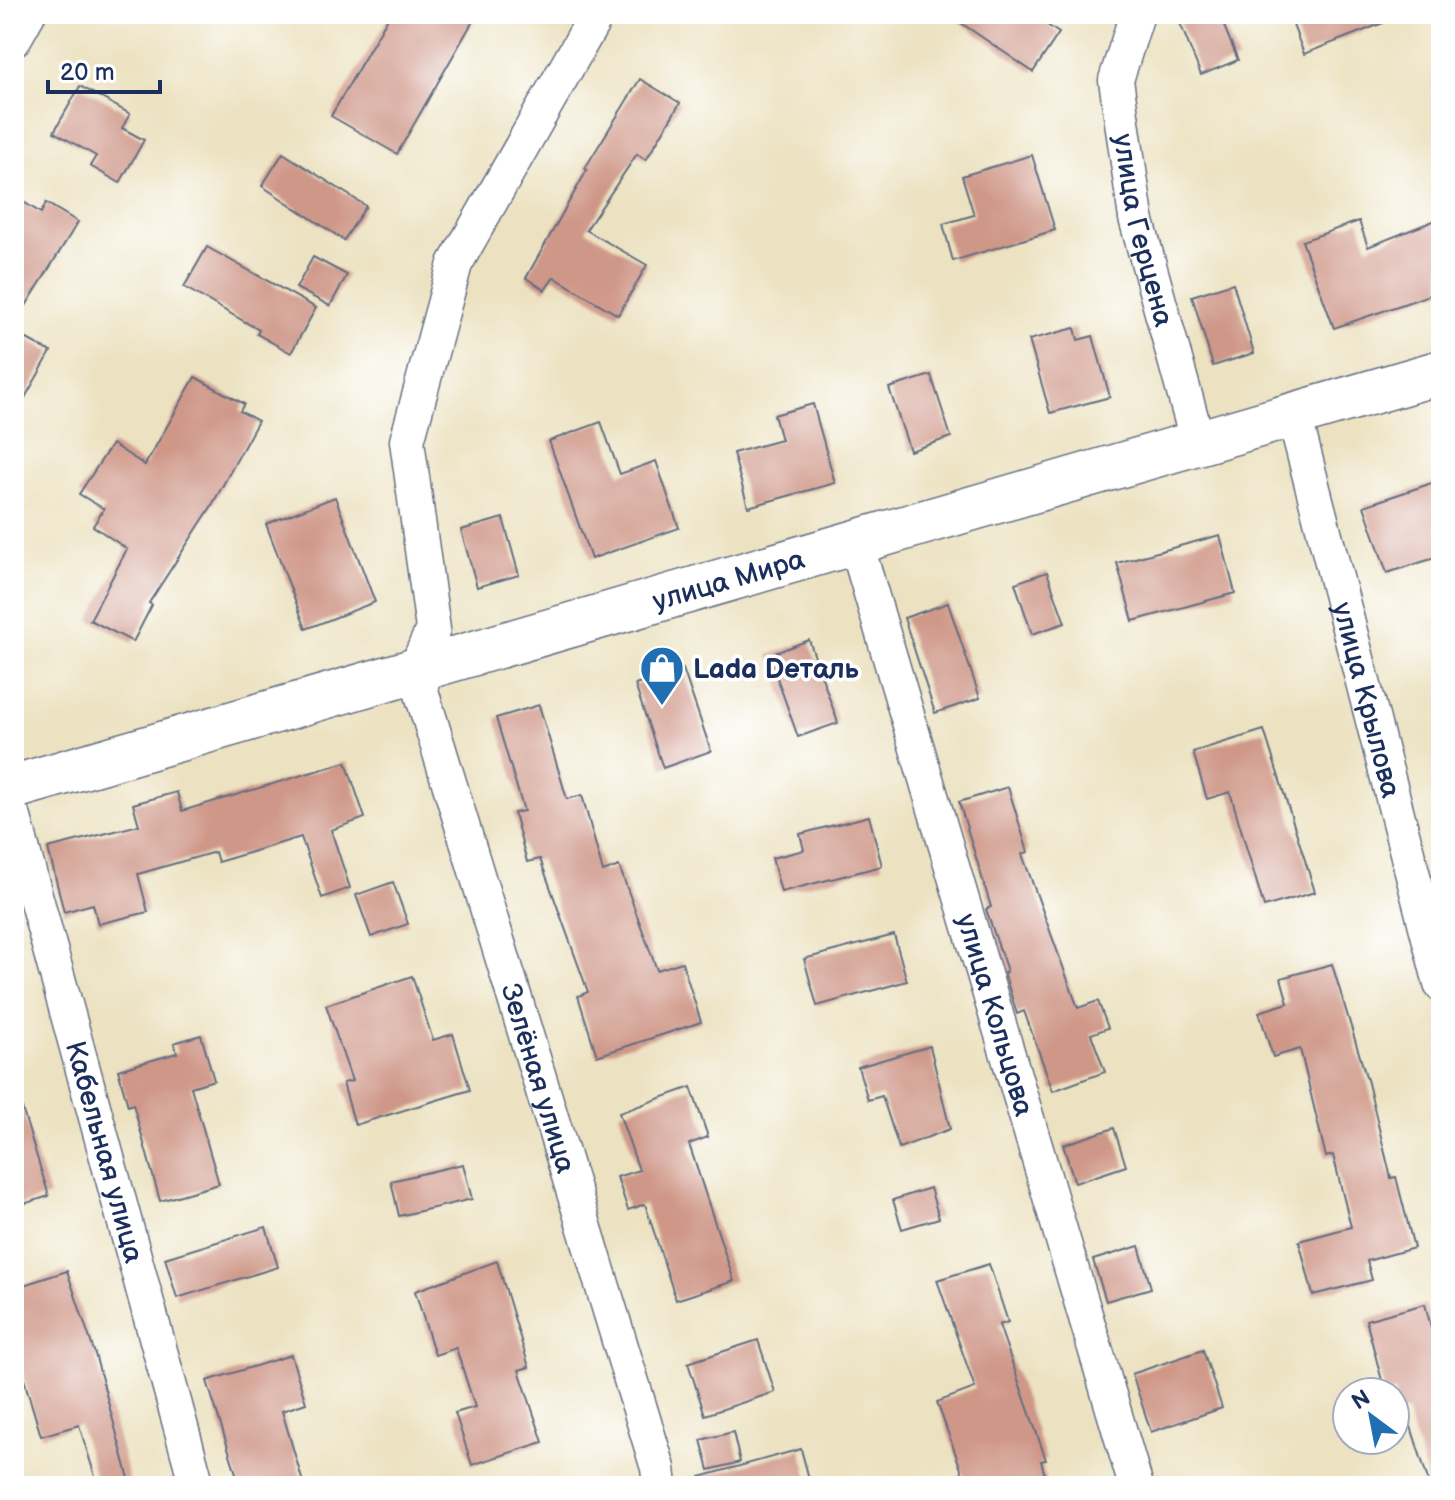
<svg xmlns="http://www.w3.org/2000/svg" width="1455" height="1500" font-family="'Balsamiq Sans',sans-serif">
  <rect width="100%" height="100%" fill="#fff"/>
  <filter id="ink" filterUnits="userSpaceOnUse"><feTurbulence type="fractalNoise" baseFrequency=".0125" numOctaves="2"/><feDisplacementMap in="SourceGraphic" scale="16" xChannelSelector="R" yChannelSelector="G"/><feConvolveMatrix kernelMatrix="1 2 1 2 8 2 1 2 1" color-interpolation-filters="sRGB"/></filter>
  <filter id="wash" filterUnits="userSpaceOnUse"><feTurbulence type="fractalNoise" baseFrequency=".006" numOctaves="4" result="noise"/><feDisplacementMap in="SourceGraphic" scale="32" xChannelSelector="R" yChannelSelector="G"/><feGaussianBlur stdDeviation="1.8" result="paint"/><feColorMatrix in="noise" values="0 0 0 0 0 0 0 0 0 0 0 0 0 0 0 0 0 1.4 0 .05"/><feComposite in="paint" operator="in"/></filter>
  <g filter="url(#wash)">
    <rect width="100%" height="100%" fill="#ece2c1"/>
    <g id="blocks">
      <g fill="#cf9788">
        <path d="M 390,14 L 477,14 L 397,154 L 331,116 Z"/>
        <path d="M 948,14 L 1031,14 L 1059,33 L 1033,72 Z"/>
        <path d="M 1203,14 L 1219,14 L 1238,60 L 1201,75 L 1180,23 Z"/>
        <path d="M 1289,14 L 1401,14 L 1401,16 L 1304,54 Z"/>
        <path d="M 640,79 L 680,103 L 646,160 L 637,154 L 586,230 L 647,265 L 618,315 L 554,277 L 545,290 L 526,278 L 587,170 L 585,168 Z"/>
        <path d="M 80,86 L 130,114 L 122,128 L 144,140 L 120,183 L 90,166 L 96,156 L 54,132 Z"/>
        <path d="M 283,153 L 366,206 L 344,240 L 262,186 Z"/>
        <path d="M 1032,155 L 1055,230 L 953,261 L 943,224 L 974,215 L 962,176 Z"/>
        <path d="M 14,196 L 41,213 L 46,203 L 78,222 L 14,325 Z"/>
        <path d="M 1441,218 L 1441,291 L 1334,328 L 1302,241 L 1359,221 L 1368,247 Z"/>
        <path d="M 207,247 L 316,308 L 291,353 L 257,334 L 259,330 L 184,287 Z"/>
        <path d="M 313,257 L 347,275 L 330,306 L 296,288 Z"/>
        <path d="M 1233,283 L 1254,353 L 1213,366 L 1192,296 Z"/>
        <path d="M 1075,328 L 1078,340 L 1093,336 L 1110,397 L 1050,413 L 1029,340 Z"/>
        <path d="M 14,332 L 51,352 L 14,417 Z"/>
        <path d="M 931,375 L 951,437 L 910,451 L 889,388 Z"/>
        <path d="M 195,377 L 244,404 L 240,411 L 258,421 L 211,507 L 149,603 L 152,605 L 133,642 L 90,620 L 127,549 L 93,526 L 104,509 L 79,494 L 112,444 L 145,465 Z"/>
        <path d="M 813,404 L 835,483 L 748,507 L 733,453 L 781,440 L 774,415 Z"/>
        <path d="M 601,422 L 620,474 L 656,461 L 679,528 L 591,559 L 549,441 Z"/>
        <path d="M 1441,480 L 1441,556 L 1387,573 L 1364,506 Z"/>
        <path d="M 335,497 L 375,602 L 306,629 L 266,524 Z"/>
        <path d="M 503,518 L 519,575 L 477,587 L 461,530 Z"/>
        <path d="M 1220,535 L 1235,593 L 1133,621 L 1117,563 Z"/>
        <path d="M 1047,572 L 1065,623 L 1032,634 L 1015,583 Z"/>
        <path d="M 948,603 L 980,698 L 935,713 L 904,618 Z"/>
        <path d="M 809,640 L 838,723 L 798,737 L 769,655 Z"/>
        <path d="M 683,669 L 711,751 L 663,768 L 635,685 Z"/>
        <path d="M 539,705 L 567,799 L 582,795 L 603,872 L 619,866 L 657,970 L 682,962 L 701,1022 L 597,1056 L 578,996 L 588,992 L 540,859 L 527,862 L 514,813 L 524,811 L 496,718 Z"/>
        <path d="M 1264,730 L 1315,892 L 1264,907 L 1230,792 L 1207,799 L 1193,752 Z"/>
        <path d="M 346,762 L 365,818 L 331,830 L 350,888 L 322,898 L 301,837 L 218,862 L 215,852 L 138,874 L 148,912 L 98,924 L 93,904 L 64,912 L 48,848 L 139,825 L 133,804 L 177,792 L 182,811 Z"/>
        <path d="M 1008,787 L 1028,852 L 1022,854 L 1078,1008 L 1098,1001 L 1108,1028 L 1091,1034 L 1105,1072 L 1053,1091 L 1024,1011 L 1017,1014 L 1004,972 L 1007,971 L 986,909 L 991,907 L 959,802 Z"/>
        <path d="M 869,816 L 882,866 L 781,892 L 772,858 L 804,850 L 800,834 Z"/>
        <path d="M 393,882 L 408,924 L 371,937 L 356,895 Z"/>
        <path d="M 894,935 L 907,981 L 817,1006 L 804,959 Z"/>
        <path d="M 1332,964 L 1368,1083 L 1391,1178 L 1396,1177 L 1414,1248 L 1367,1261 L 1372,1280 L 1313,1295 L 1299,1241 L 1351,1227 L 1333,1155 L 1326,1157 L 1300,1049 L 1273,1057 L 1259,1012 L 1288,1003 L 1281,978 Z"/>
        <path d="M 412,976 L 433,1040 L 453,1034 L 470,1090 L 355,1125 L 343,1083 L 352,1081 L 326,1005 Z"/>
        <path d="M 201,1035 L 214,1080 L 191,1087 L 219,1184 L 160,1201 L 133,1104 L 128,1106 L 118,1070 L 177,1053 L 174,1043 Z"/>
        <path d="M 930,1046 L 950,1129 L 899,1148 L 882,1096 L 868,1100 L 858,1067 Z"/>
        <path d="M 691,1087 L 708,1137 L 689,1144 L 734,1281 L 676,1300 L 645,1204 L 628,1210 L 617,1177 L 639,1170 L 619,1113 Z"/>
        <path d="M 21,1105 L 49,1196 L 14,1207 L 14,1106 Z"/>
        <path d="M 1114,1128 L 1126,1166 L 1075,1183 L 1063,1145 Z"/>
        <path d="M 463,1164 L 472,1199 L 399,1216 L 391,1181 Z"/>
        <path d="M 930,1188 L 939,1218 L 902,1229 L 893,1200 Z"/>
        <path d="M 266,1227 L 278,1267 L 177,1298 L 165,1258 Z"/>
        <path d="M 1139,1246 L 1151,1288 L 1106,1301 L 1093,1260 Z"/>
        <path d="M 497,1261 L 529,1367 L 519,1370 L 543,1442 L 472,1465 L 455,1413 L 475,1407 L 456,1348 L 435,1355 L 415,1291 Z"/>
        <path d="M 989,1264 L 1008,1322 L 999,1325 L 1046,1460 L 1041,1461 L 1048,1486 L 967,1486 L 937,1402 L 975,1388 L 937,1280 Z"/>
        <path d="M 67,1271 L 95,1354 L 131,1486 L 98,1486 L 79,1425 L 41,1436 L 14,1346 L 14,1288 Z"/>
        <path d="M 1425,1304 L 1441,1366 L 1441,1486 L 1430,1486 L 1406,1411 L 1395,1414 L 1395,1392 L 1385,1392 L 1366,1320 Z"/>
        <path d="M 758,1340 L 775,1392 L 705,1415 L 688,1363 Z"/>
        <path d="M 1203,1350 L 1222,1408 L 1151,1432 L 1132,1374 Z"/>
        <path d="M 291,1355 L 306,1403 L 282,1411 L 304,1486 L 240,1486 L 207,1381 Z"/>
        <path d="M 733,1432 L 740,1462 L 709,1470 L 701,1440 Z"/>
        <path d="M 801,1449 L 811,1486 L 701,1486 L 700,1477 Z"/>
      </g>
    </g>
  </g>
  <g filter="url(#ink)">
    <use href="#blocks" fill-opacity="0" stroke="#646e81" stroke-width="2"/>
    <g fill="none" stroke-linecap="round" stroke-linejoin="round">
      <g stroke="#646e81" stroke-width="37">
        <g id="minor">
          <path id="s1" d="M 597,14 L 455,264 L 407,441 L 433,629 L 415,671 L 658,1468 L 660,1486"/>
          <path id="s2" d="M 1137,14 L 1116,80 L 1136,218 L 1198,443"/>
          <path d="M 14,39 L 28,14"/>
          <path id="s3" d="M 1294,415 L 1441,984"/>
          <path id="s4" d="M 856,543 L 1136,1486"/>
          <path id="s5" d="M 14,818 L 197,1486"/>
        </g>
      </g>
      <g stroke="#646e81" stroke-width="47">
        <g id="primary">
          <path id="s6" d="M 14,787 L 1441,372"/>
        </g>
      </g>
      <use href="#minor" stroke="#fff" stroke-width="34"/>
      <use href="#primary" stroke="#fff" stroke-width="44"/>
    </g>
  </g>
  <defs>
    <g id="shop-pin" transform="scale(2.3)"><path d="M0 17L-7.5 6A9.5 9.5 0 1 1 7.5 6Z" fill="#1f6fb2" stroke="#fff"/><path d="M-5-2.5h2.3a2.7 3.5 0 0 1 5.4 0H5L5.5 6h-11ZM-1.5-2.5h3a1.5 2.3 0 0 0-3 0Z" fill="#fff"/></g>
  </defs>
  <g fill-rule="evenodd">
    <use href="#shop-pin" x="662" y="668"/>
  </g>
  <g text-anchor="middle" stroke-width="7" stroke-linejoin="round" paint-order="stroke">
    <g font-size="28" fill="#1b2f5e" stroke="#fff">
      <text dy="10" stroke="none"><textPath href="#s2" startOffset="222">улица Герцена</textPath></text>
      <text dy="10" stroke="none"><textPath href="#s6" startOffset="744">улица Мира</textPath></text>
      <text dy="10" stroke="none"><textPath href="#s3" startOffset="294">улица Крылова</textPath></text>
      <text dy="10" stroke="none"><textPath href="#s4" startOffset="492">улица Кольцова</textPath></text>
      <text dy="10" stroke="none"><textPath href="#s1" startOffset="1132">Зелёная улица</textPath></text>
      <text dy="10" stroke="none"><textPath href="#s5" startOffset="346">Кабельная улица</textPath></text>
    </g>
    <g font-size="28" font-weight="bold" fill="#1b2f5e" stroke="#fff" text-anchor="start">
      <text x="693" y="678">Lada Dеталь</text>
    </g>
  </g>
  <rect width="1455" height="1500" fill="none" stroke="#fff" stroke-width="48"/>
  <g transform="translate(1371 1416) rotate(328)"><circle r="38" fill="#ffffff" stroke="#a4acbf" stroke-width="2"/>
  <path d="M0-6L14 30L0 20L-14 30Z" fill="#1f6fb2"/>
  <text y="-12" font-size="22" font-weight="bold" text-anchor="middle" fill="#1b2f5e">N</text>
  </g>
  <path d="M48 80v12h112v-12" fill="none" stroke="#1b2f5e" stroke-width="4"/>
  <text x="60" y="80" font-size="24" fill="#1b2f5e" stroke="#ffffff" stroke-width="6" paint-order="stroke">20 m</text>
</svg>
